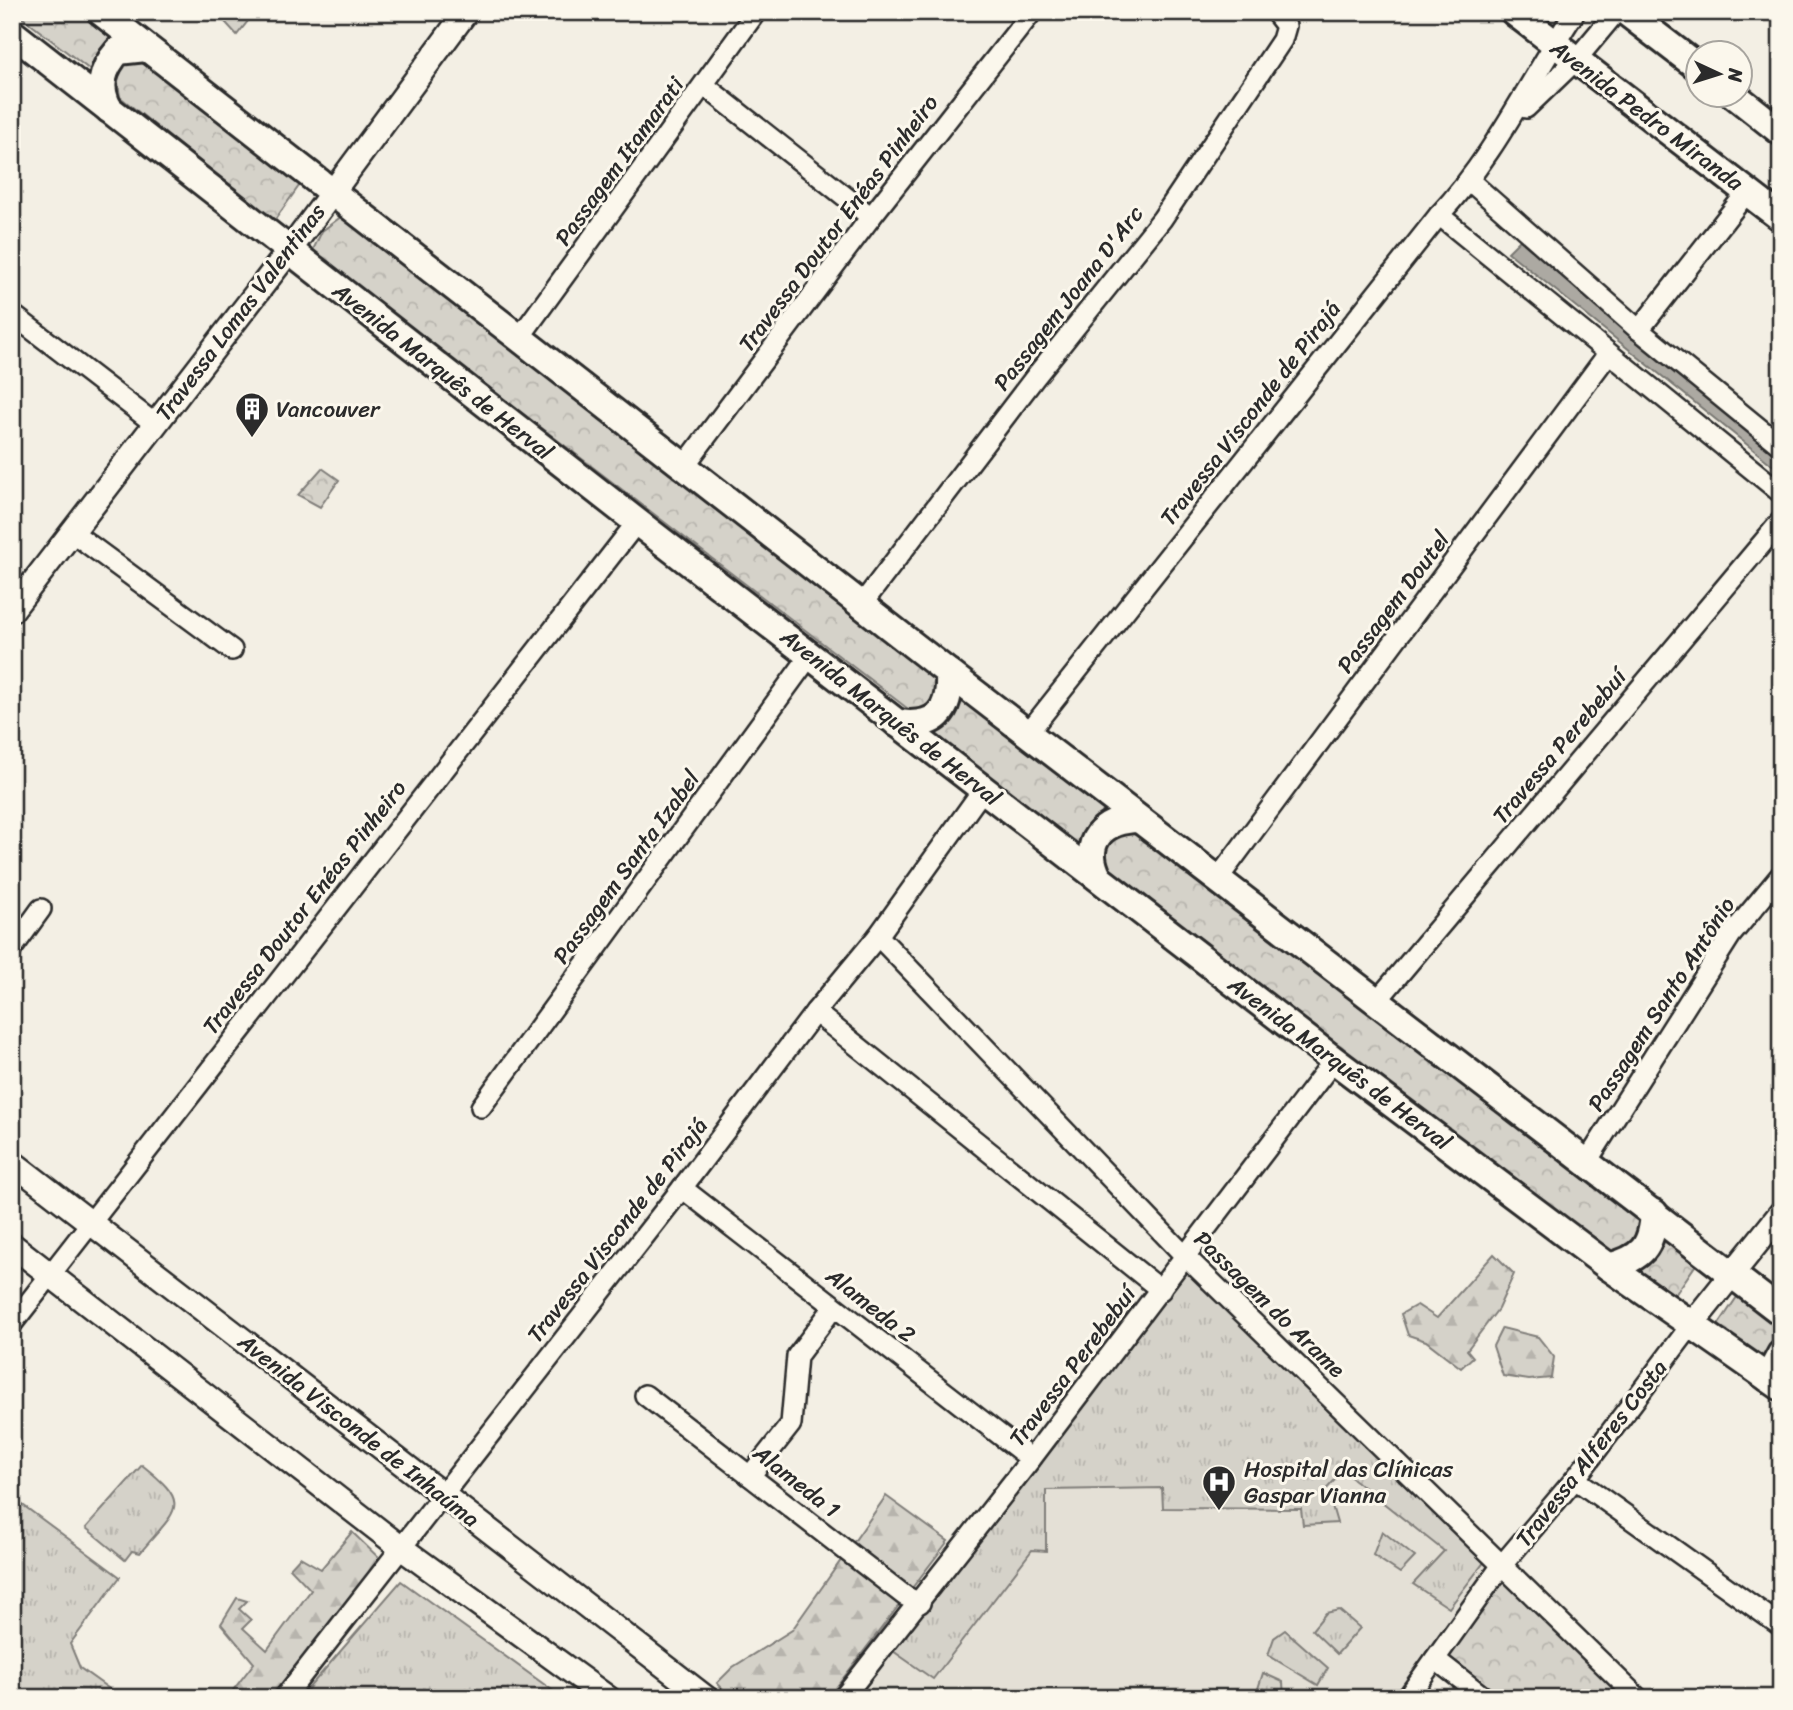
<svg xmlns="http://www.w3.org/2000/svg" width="1793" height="1710" font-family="Sriracha,sans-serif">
  <defs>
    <pattern id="grass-tufts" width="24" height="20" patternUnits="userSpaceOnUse" patternTransform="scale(1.75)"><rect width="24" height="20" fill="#d5d2c9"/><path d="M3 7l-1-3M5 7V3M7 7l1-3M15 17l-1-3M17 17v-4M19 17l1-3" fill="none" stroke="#b7b4ad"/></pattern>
    <pattern id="forest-firs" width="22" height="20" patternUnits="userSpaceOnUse" patternTransform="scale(1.75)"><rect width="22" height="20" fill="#d5d2c9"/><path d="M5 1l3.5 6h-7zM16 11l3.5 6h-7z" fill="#b7b4ad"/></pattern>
    <pattern id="park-crowns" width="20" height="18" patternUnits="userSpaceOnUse" patternTransform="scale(1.75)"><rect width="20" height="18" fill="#d5d2c9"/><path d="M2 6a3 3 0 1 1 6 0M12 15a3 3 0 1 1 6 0" fill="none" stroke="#b7b4ad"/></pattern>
  </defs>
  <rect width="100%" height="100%" fill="#f3efe4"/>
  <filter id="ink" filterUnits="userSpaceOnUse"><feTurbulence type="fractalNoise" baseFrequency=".0143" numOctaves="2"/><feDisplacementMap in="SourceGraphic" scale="14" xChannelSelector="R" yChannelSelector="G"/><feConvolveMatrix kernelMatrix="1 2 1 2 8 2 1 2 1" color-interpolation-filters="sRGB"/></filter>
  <g filter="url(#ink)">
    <path fill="#e4e0d6" d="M 1186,1257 L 1502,1565 L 1407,1698 L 843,1698 Z"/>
    <g fill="url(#grass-tufts)" stroke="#807e7a" stroke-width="2">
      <path d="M 1187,1263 L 1488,1557 L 1449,1608 L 1413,1584 L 1444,1551 L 1343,1471 L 1321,1495 L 1332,1506 L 1337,1523 L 1303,1525 L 1301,1509 L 1163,1508 L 1162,1488 L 1046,1490 L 1046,1551 L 1032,1550 L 933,1679 L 893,1651 Z"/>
      <path d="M 142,1465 C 194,1506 176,1509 140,1553 L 132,1551 L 125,1560 L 86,1528 Z"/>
      <path d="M 12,1497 L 120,1577 L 70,1644 L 80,1668 L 122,1698 L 12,1698 Z"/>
      <path d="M 1382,1531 L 1415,1557 L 1400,1573 L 1373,1555 Z"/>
      <path d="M 401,1581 L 563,1698 L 300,1698 Z"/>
      <path d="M 1339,1610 L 1360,1628 L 1337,1654 L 1312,1630 L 1326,1613 Z"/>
      <path d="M 1285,1630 L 1328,1668 L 1318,1685 L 1268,1655 L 1274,1638 Z"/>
      <path d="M 1263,1673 L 1283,1682 L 1284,1698 L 1255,1698 Z"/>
    </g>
    <g fill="url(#forest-firs)" stroke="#807e7a" stroke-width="2">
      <path d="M 216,12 L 255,12 L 237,35 Z"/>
      <path d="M 1494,1254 L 1514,1274 L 1498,1309 L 1467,1350 L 1473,1357 L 1461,1368 L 1426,1341 L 1408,1335 L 1401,1314 L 1417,1305 L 1437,1318 Z"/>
      <path d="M 1502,1328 L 1538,1337 L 1554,1357 L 1551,1378 L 1529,1380 L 1503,1376 L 1493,1346 Z"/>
      <path d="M 886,1496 L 948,1541 L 828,1698 L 732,1698 L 717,1683 L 733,1667 L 792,1630 Z"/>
      <path d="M 352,1532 L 381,1560 L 272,1698 L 227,1698 L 254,1663 L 221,1624 L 237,1598 L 247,1601 L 239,1609 L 251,1620 L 243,1628 L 267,1650 L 311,1590 L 290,1568 L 300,1557 L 321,1569 Z"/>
    </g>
    <g fill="url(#park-crowns)" stroke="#807e7a" stroke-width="2">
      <path d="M 15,12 L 88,12 L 122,39 L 94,73 Z"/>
      <path d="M 140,57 L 304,179 L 274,221 L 120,97 L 117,77 L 120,65 Z"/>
      <path d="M 346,213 L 937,671 L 941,686 L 934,709 L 916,715 L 312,252 L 322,231 Z"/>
      <path d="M 322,468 L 339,480 L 320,507 L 298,495 Z"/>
      <path d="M 954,681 L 1120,814 L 1083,853 L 923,728 Z"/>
      <path d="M 1127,824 L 1646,1221 L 1636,1248 L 1608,1257 L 1101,870 L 1102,841 Z"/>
      <path d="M 1657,1223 L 1699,1260 L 1673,1298 L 1625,1268 Z"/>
      <path d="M 1741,1291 L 1781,1320 L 1781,1345 L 1771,1368 L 1717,1327 Z"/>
      <path d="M 1502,1565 L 1638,1698 L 1485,1698 L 1435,1659 Z"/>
    </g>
    <path fill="#aca9a2" stroke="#787772" stroke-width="2" d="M 1520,240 L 1781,453 L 1781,472 L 1508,252 Z"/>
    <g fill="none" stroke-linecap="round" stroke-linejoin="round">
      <g stroke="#2b2b2b" stroke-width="24">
        <g id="minor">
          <path d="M 705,86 L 871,217"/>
          <path d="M 1526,108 L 1575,61 L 1616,12"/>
          <path d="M 1471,182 L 1639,330 L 1781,446"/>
          <path d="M 1439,215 L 1781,493"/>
          <path d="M 12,314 L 155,424"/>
          <path d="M 1639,330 L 1747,192"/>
          <path d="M 520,337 L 756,12"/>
          <path d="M 685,465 L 871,217 L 1032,12"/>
          <path d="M 72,532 L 232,650"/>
          <path d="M 862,604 L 1036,376 L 1162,219 L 1282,40 L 1286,26 L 1275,12"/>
          <path d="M 1028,733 L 1439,215 C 1496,154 1529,81 1575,12"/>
          <path d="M 1217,880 L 1608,354"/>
          <path d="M 878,936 L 1186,1257 L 1638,1698"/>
          <path d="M 12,949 L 41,909"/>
          <path d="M 1376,1002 L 1781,521"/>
          <path d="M 815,1012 L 1161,1290"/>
          <path d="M 481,1107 L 811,654"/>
          <path d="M 1586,1163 L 1731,935 L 1781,875"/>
          <path d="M 682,1188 L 1031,1459"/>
          <path d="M 12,1324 L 637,522"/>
          <path d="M 645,1395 L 905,1596 L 920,1603"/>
          <path d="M 750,1476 L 791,1424 L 797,1356 L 834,1307"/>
          <path d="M 1575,1479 L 1781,1626"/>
          <path d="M 1435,1659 L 1485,1698"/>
          <path d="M 284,1698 L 682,1188 L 815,1012 L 878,936 L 984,788"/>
          <path d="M 843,1698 L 1031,1459 L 1334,1060"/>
          <path d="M 1407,1698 L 1502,1565 L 1575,1479 L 1692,1324"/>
        </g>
      </g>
      <g stroke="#2b2b2b" stroke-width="28">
        <g id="tertiary">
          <path d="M 12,610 L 289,251 L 466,12"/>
          <path d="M 12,1162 L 706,1698"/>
          <path d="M 12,1245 L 400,1547 L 608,1698"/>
          <path d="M 1692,1324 L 1781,1213"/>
        </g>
      </g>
      <g stroke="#2b2b2b" stroke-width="32">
        <g id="secondary">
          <path d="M 101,12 L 949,673 L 1781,1312"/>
          <path d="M 1514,12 L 1781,218"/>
          <path d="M 1626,12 L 1699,68"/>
          <path d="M 12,33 L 637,522 L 1334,1060 L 1609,1267 L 1781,1387"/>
          <path d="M 1733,94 L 1781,132"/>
          <path d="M 109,109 C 97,87 102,69 118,51 L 146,48"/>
          <path d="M 897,723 C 935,728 951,713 949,673"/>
          <path d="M 1098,877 C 1081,842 1102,820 1138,819"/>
          <path d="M 1609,1267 C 1642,1258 1652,1247 1654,1213"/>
          <path d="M 1768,1378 L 1781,1354"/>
        </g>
      </g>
      <use href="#minor" stroke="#fbf7ec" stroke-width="19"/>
      <use href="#tertiary" stroke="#fbf7ec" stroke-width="23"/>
      <use href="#secondary" stroke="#fbf7ec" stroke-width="26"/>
    </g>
  </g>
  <defs>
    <g id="building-pin" transform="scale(1.75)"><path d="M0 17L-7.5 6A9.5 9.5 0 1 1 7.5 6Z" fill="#2b2b2b" stroke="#fbf7ec"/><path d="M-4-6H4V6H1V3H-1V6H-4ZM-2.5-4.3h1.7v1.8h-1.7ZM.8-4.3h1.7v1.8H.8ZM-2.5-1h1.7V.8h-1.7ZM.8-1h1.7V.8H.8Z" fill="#fff"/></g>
    <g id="hospital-pin" transform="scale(1.75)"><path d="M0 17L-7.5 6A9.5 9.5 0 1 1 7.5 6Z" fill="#2b2b2b" stroke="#fbf7ec"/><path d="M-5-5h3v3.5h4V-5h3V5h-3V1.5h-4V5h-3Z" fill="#fff"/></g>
  </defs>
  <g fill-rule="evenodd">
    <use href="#building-pin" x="252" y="409"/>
    <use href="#hospital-pin" x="1219" y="1482"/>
  </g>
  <g text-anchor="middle" stroke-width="6" stroke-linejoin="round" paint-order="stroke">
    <g font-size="23" fill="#2b2b2b" stroke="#fbf7ec">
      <text transform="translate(1647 115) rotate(37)" y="8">Avenida Pedro Miranda</text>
      <text transform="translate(619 161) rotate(-54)" y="8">Passagem Itamarati</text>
      <text transform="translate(838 223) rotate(-53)" y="8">Travessa Doutor Enéas Pinheiro</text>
      <text transform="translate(1068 298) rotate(-52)" y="8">Passagem Joana D'Arc</text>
      <text transform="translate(240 312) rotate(-53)" y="8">Travessa Lomas Valentinas</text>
      <text transform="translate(443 371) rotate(38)" y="8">Avenida Marquês de Herval</text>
      <text transform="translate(1250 413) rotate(-52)" y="8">Travessa Visconde de Pirajá</text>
      <text transform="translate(1393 602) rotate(-53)" y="8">Passagem Doutel</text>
      <text transform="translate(891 717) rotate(38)" y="8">Avenida Marquês de Herval</text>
      <text transform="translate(1559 746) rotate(-50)" y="8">Travessa Perebebuí</text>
      <text transform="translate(626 867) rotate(-54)" y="8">Passagem Santa Izabel</text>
      <text transform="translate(304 907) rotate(-52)" y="8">Travessa Doutor Enéas Pinheiro</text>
      <text transform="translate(1661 1004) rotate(-57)" y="8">Passagem Santo Antônio</text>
      <text transform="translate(1340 1063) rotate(37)" y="8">Avenida Marquês de Herval</text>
      <text transform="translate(617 1230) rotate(-52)" y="8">Travessa Visconde de Pirajá</text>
      <text transform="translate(1270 1304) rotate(44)" y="8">Passagem do Arame</text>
      <text transform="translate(871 1305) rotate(38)" y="8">Alameda 2</text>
      <text transform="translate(1072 1366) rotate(-53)" y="8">Travessa Perebebuí</text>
      <text transform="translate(359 1430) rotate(38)" y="8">Avenida Visconde de Inhaúma</text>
      <text transform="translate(1591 1453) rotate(-52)" y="8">Travessa Alferes Costa</text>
      <text transform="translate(797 1481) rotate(38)" y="8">Alameda 1</text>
    </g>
    <g font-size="23" fill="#2b2b2b" stroke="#fbf7ec" text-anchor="start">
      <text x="276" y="417">Vancouver</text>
      <text x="1244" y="1477">Hospital das Clínicas<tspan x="1244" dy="26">Gaspar Vianna</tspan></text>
    </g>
  </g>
  <rect width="1793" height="1710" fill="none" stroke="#fbf7ec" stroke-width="42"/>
  <rect x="21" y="21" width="1751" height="1668" fill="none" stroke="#2b2b2b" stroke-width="2.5" filter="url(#ink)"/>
  <g transform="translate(1719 74) rotate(94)"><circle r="33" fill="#fbf7ec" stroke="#a8a59f" stroke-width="2"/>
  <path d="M0-5L12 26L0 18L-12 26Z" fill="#2b2b2b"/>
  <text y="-10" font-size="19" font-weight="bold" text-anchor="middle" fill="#2b2b2b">N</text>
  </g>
</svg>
